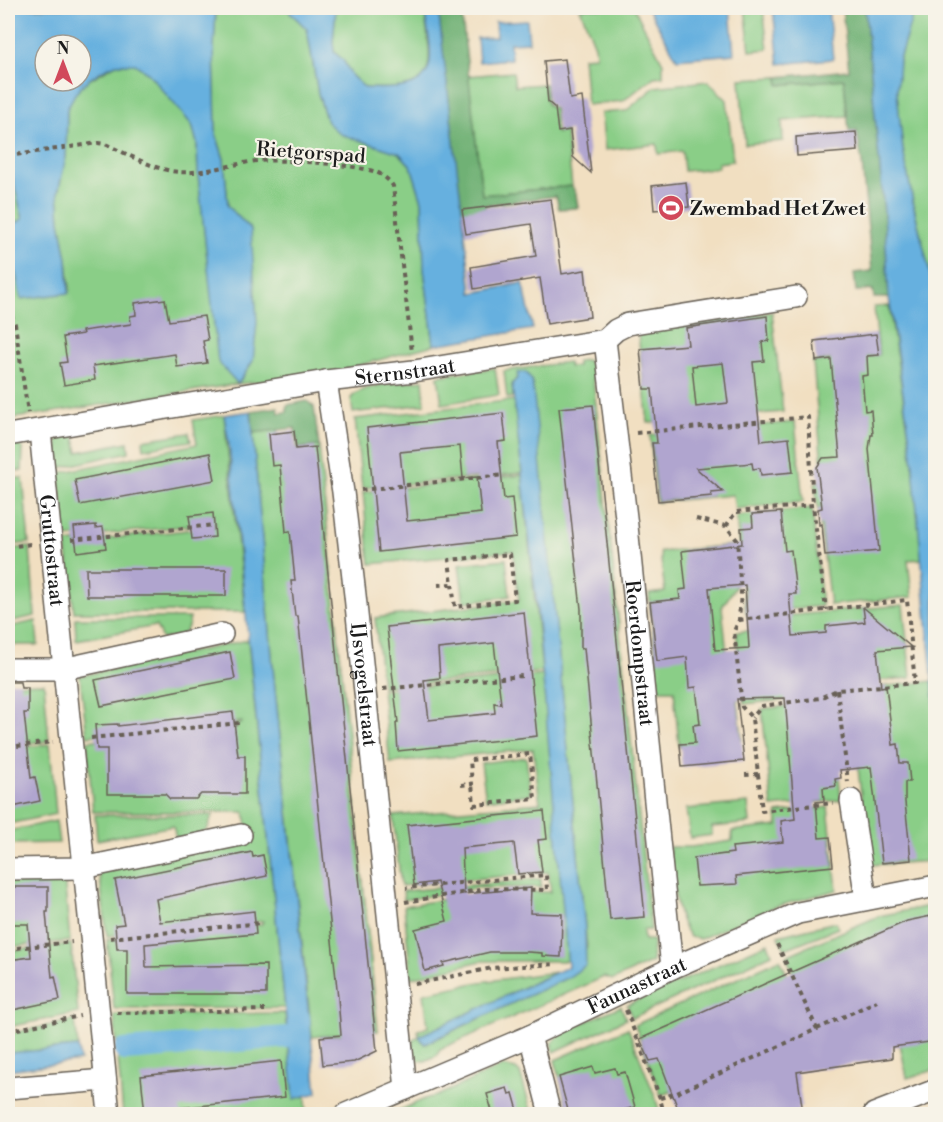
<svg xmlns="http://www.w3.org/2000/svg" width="943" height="1122" font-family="'Libre Bodoni',serif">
  <rect width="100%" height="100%" fill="#f7f3e8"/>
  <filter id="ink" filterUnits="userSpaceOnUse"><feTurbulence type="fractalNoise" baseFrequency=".0167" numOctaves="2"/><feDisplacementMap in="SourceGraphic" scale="12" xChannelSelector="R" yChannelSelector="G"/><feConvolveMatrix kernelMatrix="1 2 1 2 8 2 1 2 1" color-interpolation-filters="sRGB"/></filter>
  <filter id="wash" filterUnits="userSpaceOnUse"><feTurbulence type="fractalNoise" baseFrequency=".008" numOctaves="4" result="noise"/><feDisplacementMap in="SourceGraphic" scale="24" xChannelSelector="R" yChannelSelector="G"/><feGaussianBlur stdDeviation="1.35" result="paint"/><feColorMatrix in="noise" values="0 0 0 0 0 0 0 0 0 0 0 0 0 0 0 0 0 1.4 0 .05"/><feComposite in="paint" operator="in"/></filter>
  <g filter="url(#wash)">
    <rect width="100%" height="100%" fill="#f1dfc1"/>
    <g fill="#8ace87" stroke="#537552" stroke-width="1.5">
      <path d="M 216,8 L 286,8 L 307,29 L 318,93 L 327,122 L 399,153 L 411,166 L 422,201 L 424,269 L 434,345 L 323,375 L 238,384 L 8,419 L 8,237 L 21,299 L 70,289 L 67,259 L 60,221 L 58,193 L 66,157 L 67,109 L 74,94 L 87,81 L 116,64 L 135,64 L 149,74 L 192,125 L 197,143 L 198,175 L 209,274 L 251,230 L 228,206 L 224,159 L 216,134 L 214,48 Z"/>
      <path d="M 336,8 L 424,8 C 432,71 441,91 365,88 L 352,76 L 343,60 L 334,52 L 333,42 Z"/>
      <path d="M 461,8 L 532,8 L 461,14 Z"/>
      <path d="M 580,8 L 634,8 L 663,63 L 663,76 L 654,77 L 623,101 L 587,105 L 583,57 L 596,56 L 595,46 Z"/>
      <path d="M 745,8 L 763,8 L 768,49 L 750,51 Z"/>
      <path d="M 911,8 L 935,8 L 935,294 C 919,228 901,162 897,94 C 897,82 897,68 900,57 C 904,40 911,26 911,8 Z"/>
      <path d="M 513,72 L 515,86 L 545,84 L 547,104 L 554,109 L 556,133 L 566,132 L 572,186 L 482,195 L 468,76 Z"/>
      <path d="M 778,77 L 779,85 L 844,79 L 847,116 L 782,121 L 783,141 L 745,144 L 740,79 Z"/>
      <path d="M 708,81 L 727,100 L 733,161 L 718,163 L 718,168 L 684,171 L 682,151 L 658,154 L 657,144 L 605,150 L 601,113 L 626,111 L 655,87 Z"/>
      <path d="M 8,161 L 23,219 L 12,225 L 8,234 Z"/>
      <path d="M 889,306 L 912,455 L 922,559 L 908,560 L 912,597 L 830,605 L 815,484 L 823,477 L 813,362 L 879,355 L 874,307 Z"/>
      <path d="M 772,312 L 783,412 L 648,423 L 638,333 Z"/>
      <path d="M 587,360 L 592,368 L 651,930 L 643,930 L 644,940 L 653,940 L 652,962 L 613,980 L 604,977 L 440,1049 L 438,1055 L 425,1061 L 418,1060 L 413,1051 L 413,1040 L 419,1036 L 418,1030 L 428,1027 L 424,993 L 480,982 L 556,972 L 419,1036 L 425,1044 L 569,977 L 587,947 L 532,381 L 527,376 L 518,377 L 512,384 L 513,397 L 507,398 L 504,371 L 568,362 L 569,367 L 577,366 L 577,361 Z"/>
      <path d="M 495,368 L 499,395 L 442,404 L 438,376 Z"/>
      <path d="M 423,380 L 425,404 L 353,413 L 351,398 C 363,383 405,383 423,380 Z"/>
      <path d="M 514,400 L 522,473 L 362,488 L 355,419 Z"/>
      <path d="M 224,415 L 245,612 L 74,612 L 66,543 L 215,527 L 216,523 L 66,538 L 59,473 L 197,444 L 193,420 Z"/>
      <path d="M 795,422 L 803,502 L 735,509 L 733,495 L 657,502 L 650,435 Z"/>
      <path d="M 277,430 L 279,450 L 319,446 L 378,1031 L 312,1037 L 274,679 L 253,433 Z"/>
      <path d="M 189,433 L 191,441 L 144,449 L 143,440 Z"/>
      <path d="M 74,434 L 78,452 L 128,442 L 129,452 L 59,468 L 57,440 L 61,436 Z"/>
      <path d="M 16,444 L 23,448 L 22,471 L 8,471 L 8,445 Z"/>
      <path d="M 522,475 L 542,672 L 382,687 L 375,618 L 519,600 L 513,551 L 370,564 L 363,492 Z"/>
      <path d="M 8,478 L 23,478 L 29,543 L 8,545 Z"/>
      <path d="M 812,508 L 822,606 L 746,614 L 736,516 Z"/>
      <path d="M 734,545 L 736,586 L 722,607 L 730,683 L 736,683 L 742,740 L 679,747 L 674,690 L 659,690 L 649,594 L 665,592 L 660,552 Z"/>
      <path d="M 30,547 L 35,616 L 8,622 L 8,549 Z"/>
      <path d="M 506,559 L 510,596 L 464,602 L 459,564 Z"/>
      <path d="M 903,605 L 911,678 L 824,685 L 814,697 L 744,704 L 736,632 L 786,627 L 785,616 Z"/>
      <path d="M 75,618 L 190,618 C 187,638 180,635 162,639 L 156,626 L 76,640 Z"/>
      <path d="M 36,621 L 38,645 L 8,645 L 8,627 Z"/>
      <path d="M 248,640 L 285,1008 L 114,1009 L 107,940 L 262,924 L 263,921 L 107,936 L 99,872 L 249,840 L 245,812 L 93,812 L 87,741 L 241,724 L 242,722 L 87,736 L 80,676 Z"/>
      <path d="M 543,675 L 568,961 L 481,961 L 411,978 L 404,906 L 486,892 L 551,892 L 548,872 L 401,886 L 393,816 L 540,803 L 533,749 L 390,763 L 382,690 Z"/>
      <path d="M 933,681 L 936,711 L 935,872 L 934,861 L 869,865 L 858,768 L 840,691 Z"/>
      <path d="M 44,683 L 49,741 L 8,745 L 8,684 Z"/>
      <path d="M 832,701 L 841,800 L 772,807 L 762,709 Z"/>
      <path d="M 50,744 L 56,814 L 8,824 L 8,749 Z"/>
      <path d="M 526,757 L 531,794 L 486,800 L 481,763 Z"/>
      <path d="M 748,803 L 750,823 L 712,827 L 712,835 L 690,838 L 686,809 Z"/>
      <path d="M 828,807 L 837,890 L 774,907 L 700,939 L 690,937 C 674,917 672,872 669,847 L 691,847 L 732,841 L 732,831 L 778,826 L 777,813 Z"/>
      <path d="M 95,815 L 213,815 C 209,820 210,825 207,830 C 201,836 184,837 176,838 L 173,826 L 97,840 Z"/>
      <path d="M 56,821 L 59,843 L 8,844 L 8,831 Z"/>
      <path d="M 64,877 L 70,941 L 8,947 L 8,878 Z"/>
      <path d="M 541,879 L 541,887 L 478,888 L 404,900 L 403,891 Z"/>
      <path d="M 935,905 L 935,1070 L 907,1078 L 900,1044 L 817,1026 L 786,956 L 879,916 Z"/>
      <path d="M 836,922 L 838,928 L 785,949 L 778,936 Z"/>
      <path d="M 768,943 L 772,954 L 632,1018 L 627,1005 Z"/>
      <path d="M 71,944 L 78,1013 L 8,1027 L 8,951 Z"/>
      <path d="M 780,959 L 811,1029 L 684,1088 L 661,1095 L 635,1025 Z"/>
      <path d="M 621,1006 L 626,1019 L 554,1052 L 551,1044 L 562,1032 Z"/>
      <path d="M 285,1013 L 294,1098 L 306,1096 L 306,1111 L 299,1114 L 123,1114 L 114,1015 Z"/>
      <path d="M 75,1020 L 78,1047 L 8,1053 L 8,1034 Z"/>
      <path d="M 628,1028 L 656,1099 L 660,1114 L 569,1114 L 555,1060 Z"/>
      <path d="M 502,1066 L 516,1069 L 520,1073 L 532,1114 L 391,1114 L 427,1098 L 437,1096 Z"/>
    </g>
    <g fill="#6fb174" stroke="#466648" stroke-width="1.5">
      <path d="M 438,8 L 461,8 L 482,195 L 572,186 L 576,194 L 578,208 L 559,209 L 556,196 L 485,205 L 486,215 L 462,218 Z"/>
      <path d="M 842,8 L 865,8 L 884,212 L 889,298 L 874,298 L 873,290 L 856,291 L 854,273 L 872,271 L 862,163 L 857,131 L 849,131 L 844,79 L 779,85 L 778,77 L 849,70 Z"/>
      <path d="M 307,401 L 314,407 L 319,446 L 298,448 L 295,428 L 253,433 L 251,411 L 278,407 L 279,413 L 287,412 L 287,405 Z"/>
    </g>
    <g fill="#66b0df" stroke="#41667e" stroke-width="1.5" fill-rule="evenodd">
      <path d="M 8,8 L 216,8 L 214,48 L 216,134 L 224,159 L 228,206 L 251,230 L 257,322 L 253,361 L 238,384 L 218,362 L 198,175 L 197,143 L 192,125 L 149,74 L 135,64 L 116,64 L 103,70 L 87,81 L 75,94 L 67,109 L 66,157 L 58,193 L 60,221 L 67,259 L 69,293 L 21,299 L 8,237 L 12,225 L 23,219 L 8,161 ZM 45,45 L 81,45 L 81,81 L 45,81 Z"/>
      <path d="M 286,8 L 336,8 L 333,41 L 334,52 L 343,60 L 352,76 L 365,88 C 388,89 428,92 430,60 C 432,43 426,24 424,8 L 438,8 L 472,293 L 523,283 L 533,329 L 434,345 L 424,269 L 422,201 L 411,166 L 399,153 L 340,134 L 327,122 L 318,93 L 307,29 Z"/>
      <path d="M 648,8 L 730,8 L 734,54 L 677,59 Z"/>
      <path d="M 773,8 L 828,8 L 833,59 L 779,64 Z"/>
      <path d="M 865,8 L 911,8 L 911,21 L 899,59 L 897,92 L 903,150 L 915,212 L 935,294 L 935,711 L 912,455 L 889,298 L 884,212 Z"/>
      <path d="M 527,20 L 529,42 L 510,43 L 511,59 L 479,62 L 477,38 L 496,37 L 495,22 Z"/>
      <path d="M 526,372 L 532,381 L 535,406 L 585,928 L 586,965 L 569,977 L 424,1044 L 419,1036 L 568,967 L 536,599 L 512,384 L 518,377 L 517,373 Z"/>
      <path d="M 251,411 L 274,679 L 317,1093 L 294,1099 L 229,445 L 224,415 Z"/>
      <path d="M 78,1047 L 80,1061 L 8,1070 L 8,1053 Z"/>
    </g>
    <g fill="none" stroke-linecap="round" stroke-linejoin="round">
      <path stroke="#66b0df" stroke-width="22" d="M 125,1050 L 300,1036 L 299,1018"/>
    </g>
    <g id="blocks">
      <g fill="#b0a5cf" fill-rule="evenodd">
        <path d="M 565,59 L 570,99 L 582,97 L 591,173 L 573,157 L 570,130 L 558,132 L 555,108 L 548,102 L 544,61 Z"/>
        <path d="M 856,132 L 858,151 L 797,156 L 796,137 Z"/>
        <path d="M 686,182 L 689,207 L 654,210 L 652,186 Z"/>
        <path d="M 551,199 L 562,274 L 585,270 L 590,317 L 547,324 L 540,278 L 474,289 L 471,267 L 536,256 L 531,224 L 466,234 L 462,210 Z"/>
        <path d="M 165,299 L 169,321 L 204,316 L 208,340 L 203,341 L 207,363 L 177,367 L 175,354 L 93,366 L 95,380 L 64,385 L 60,363 L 67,362 L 63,337 L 83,334 L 82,331 L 131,324 L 130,316 L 136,315 L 135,303 Z"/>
        <path d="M 767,316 L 769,341 L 762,342 L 764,361 L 753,362 L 761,441 L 789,438 L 793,472 L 761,475 L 760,468 L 753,469 L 752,463 L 696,468 L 723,492 L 711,493 L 712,496 L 658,501 L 652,443 L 657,443 L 652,389 L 644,389 L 640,349 L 688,345 L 686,328 ZM 723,363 L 728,403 L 696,407 L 692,366 Z"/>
        <path d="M 876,334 L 879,355 L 867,356 L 868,375 L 862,376 L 865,411 L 871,410 L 873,435 L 871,435 L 869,449 L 879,551 L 825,556 L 822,524 L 819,525 L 818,509 L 822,508 L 817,467 L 823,458 L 840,457 L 831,359 L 816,361 L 814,341 Z"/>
        <path d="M 593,405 L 645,917 L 610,920 L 584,648 L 581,649 L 581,609 L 559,408 Z"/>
        <path d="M 503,413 L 506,441 L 498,442 L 504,499 L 512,498 L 516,537 L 379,552 L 367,428 ZM 460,446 L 463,478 L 477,477 L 481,513 L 407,521 L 400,452 Z"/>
        <path d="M 294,431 L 296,449 L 315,447 L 377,1051 L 354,1062 L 323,1065 L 320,1037 L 341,1035 L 338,998 L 298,616 L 295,616 L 291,581 L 295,581 L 290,531 L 286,532 L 280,465 L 272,466 L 269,434 Z"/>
        <path d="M 210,453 L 215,480 L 80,505 L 75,480 Z"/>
        <path d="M 781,512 L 785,551 L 791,550 L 796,594 L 789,594 L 793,636 L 826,633 L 826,626 L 865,622 L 863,607 L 911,647 L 877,650 L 881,687 L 886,686 L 893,745 L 898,744 L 900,763 L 908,763 L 910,782 L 905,782 L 905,802 L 911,860 L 882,863 L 871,767 L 840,770 L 841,778 L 835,779 L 836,786 L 823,788 L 824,801 L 816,802 L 819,838 L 830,837 L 833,866 L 736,876 L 737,884 L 697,886 L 694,858 L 733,853 L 732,847 L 783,842 L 781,821 L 795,819 L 785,698 L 737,699 L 744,761 L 682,767 L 680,744 L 695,743 L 693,725 L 700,724 L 696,687 L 689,688 L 687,657 L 657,661 L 650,602 L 680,599 L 679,590 L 686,589 L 682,551 L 742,544 L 741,528 L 753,527 L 752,514 ZM 745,585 L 749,648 L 715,650 L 709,588 Z"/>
        <path d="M 213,513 L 215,537 L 192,539 L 189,516 Z"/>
        <path d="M 96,525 L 96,528 L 103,527 L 106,548 L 77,552 L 74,527 Z"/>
        <path d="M 86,569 L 226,569 L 226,596 L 87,596 Z"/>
        <path d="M 524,612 L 537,736 L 398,751 L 396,723 L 398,723 L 387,627 ZM 494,643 L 501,704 L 494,703 L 495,713 L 429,720 L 424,680 L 440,678 L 438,649 Z"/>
        <path d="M 230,652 L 235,679 L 101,706 L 95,680 Z"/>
        <path d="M 8,682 L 20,682 L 21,688 L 28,688 L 28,713 L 24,713 L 31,778 L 35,777 L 40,801 L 8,808 L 8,783 L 12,782 L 8,758 Z"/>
        <path d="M 233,712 L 238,756 L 245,756 L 245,794 L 201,794 L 196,799 L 170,799 L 165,794 L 107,794 L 107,749 L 97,749 L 95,725 L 118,724 L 118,726 Z"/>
        <path d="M 544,811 L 547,839 L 538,840 L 542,872 L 518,874 L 514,843 L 462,848 L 464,894 L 531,888 L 530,913 L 562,914 L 561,957 L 542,956 L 542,953 L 528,952 L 490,952 L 443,963 L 444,966 L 425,971 L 415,929 L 447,921 L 437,882 L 414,885 L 407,825 Z"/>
        <path d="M 252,852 L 253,857 L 263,855 L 267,876 L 156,899 L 160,922 L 254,911 L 256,934 L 145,944 L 146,967 L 266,965 L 266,994 L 127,994 L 127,949 L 117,949 L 115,925 L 124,924 L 115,880 Z"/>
        <path d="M 8,887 L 48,887 L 48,912 L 46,912 L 50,958 L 52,977 L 55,976 L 60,1000 L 8,1011 L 8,985 L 12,984 L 8,960 L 31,957 L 28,924 L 8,924 Z"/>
        <path d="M 936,915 L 936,1039 L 929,1040 L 930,1042 L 892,1047 L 892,1058 L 797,1072 L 802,1106 L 798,1107 L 799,1114 L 680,1114 L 659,1059 L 650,1061 L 640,1039 L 907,921 Z"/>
        <path d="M 281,1061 L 285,1097 L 180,1108 L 181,1114 L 145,1114 L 141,1076 Z"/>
        <path d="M 593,1067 L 595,1073 L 615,1068 L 617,1074 L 625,1072 L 635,1107 L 609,1114 L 569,1114 L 559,1077 Z"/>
        <path d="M 507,1088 L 509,1094 L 513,1093 L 519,1114 L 493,1114 L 487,1094 Z"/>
      </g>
    </g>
  </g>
  <g filter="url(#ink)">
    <use href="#blocks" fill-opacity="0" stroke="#676056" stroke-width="1.5"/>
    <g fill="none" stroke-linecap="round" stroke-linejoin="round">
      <g stroke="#676056" stroke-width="24">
        <g id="minor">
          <path id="s1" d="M 605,340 L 627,526 L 672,968"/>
          <path id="s2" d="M 326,381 L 343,492 L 355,595 L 406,1089"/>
          <path id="s3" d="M 40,431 L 109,1114"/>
          <path id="s4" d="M 8,435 L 326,381 L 414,371 L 605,340 L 616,330 L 628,324 L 796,297"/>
          <path d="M 8,669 L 63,669 L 222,634"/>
          <path d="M 851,800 L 866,899"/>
          <path d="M 8,869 L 83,868 L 241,835"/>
          <path d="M 530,1036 L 550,1114"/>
          <path d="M 8,1088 L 105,1080"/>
          <path id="s5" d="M 346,1114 L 530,1036 L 672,968 L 798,913 L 936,886"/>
          <path d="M 874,1114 L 936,1090"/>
        </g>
      </g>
      <g stroke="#676056" stroke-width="4" stroke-dasharray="4.5 4.5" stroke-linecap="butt">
        <path d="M 8,156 L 98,143 L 105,144 C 128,154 154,170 179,172 C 203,174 232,164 256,161 C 281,159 353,164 376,172 C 383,175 389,180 393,186 L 412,352"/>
        <path d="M 8,306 L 15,324 L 28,413"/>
        <path d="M 636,433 L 808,417 L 813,505"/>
        <path d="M 361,490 L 504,475"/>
        <path d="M 696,519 L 726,526 L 737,540 L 741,592 L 739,620 L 734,631 L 742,707 L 752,718 L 758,774 L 745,775"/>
        <path d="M 726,526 L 736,512 L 813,505 L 826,610"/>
        <path d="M 71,540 L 214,525"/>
        <path d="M 8,547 L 31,544"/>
        <path d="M 438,585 L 452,584 L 449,560 L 510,554 L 515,600 L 455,607 L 452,584"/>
        <path d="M 739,620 L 907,600 L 915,683 L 837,690 L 820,698 L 762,706 L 752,718"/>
        <path d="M 383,689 L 523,676"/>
        <path d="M 837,690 L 848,782"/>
        <path d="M 91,738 L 239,723"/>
        <path d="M 8,747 L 53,742"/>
        <path d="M 758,774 L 762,811 L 833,803"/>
        <path d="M 461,785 L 472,784 L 470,760 L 530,754 L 535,799 L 474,805 L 472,784"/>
        <path d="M 405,902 L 486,889 L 547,890 L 546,875 L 406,888"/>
        <path d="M 110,938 L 261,923"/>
        <path d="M 8,949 L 72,942"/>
        <path d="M 415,984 L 492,968 L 555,964"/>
        <path d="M 626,1010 L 660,1098 L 664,1114"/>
        <path d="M 117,1013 L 265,1010"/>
        <path d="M 817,1029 L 877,1001"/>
        <path d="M 8,1031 L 80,1016"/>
        <path d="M 660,1098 L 677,1093 L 817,1029 L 777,944"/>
      </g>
      <use href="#minor" stroke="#fff" stroke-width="21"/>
    </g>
  </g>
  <defs>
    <g id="stadium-disc" transform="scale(1.35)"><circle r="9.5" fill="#d1495b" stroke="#f7f3e8"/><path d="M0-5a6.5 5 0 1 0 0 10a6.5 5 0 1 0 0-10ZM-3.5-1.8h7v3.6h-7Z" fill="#fff"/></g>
  </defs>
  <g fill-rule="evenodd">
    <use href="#stadium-disc" x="671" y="208"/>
  </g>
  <g text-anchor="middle" stroke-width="4.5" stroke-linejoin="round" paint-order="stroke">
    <g font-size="20" fill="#1c1c1c" stroke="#f7f3e8">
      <text transform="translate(311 152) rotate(4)" y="7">Rietgorspad</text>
      <text dy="7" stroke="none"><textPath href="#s4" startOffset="402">Sternstraat</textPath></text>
      <text dy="7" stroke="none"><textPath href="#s3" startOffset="120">Gruttostraat</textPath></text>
      <text dy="7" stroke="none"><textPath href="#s1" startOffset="315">Roerdompstraat</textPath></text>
      <text dy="7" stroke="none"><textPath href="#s2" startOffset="306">IJsvogelstraat</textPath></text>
      <text dy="7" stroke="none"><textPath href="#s5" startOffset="318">Faunastraat</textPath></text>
    </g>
    <g font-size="20" font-weight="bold" fill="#1c1c1c" stroke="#f7f3e8" text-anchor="start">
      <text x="690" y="215">Zwembad Het Zwet</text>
    </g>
  </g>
  <rect width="943" height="1122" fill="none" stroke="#f7f3e8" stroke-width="30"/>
  <g transform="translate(63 63)"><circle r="28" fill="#f7f3e8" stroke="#9f9d96" stroke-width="1.5"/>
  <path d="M0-4.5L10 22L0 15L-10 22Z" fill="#d1495b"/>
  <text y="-9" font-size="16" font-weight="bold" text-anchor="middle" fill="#1c1c1c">N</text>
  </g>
</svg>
